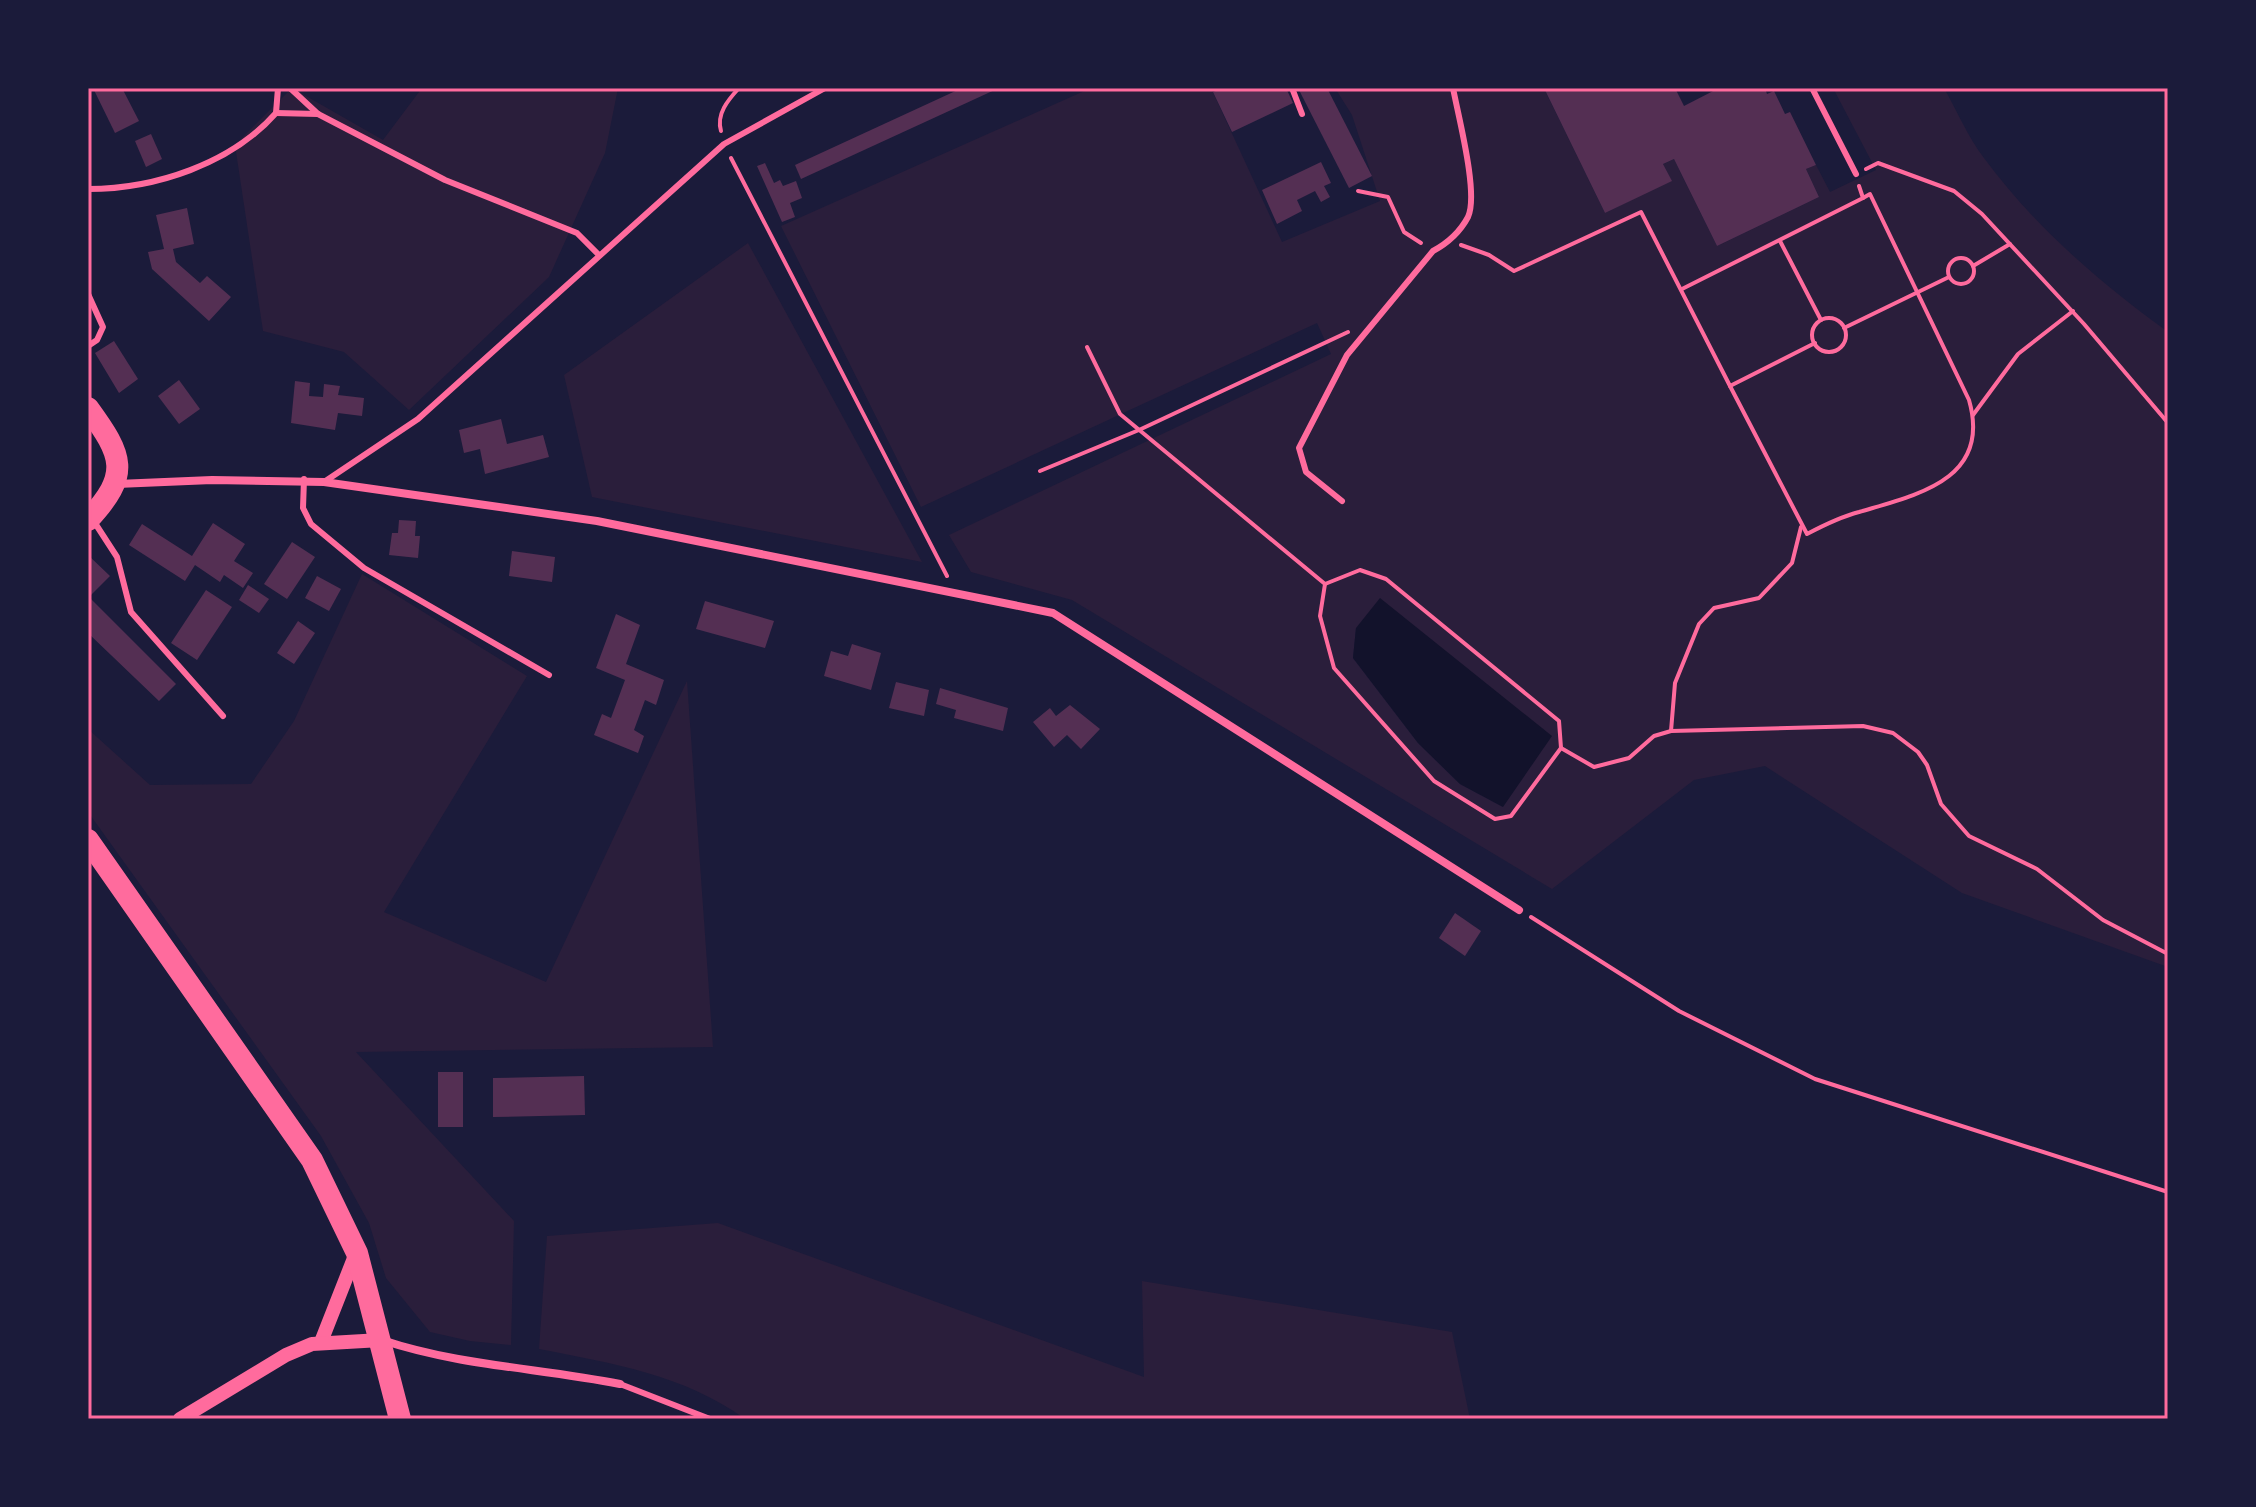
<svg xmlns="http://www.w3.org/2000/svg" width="2256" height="1507" font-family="'Open Sans',sans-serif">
  <rect width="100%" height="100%" fill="#1b1b3a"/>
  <g fill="#2a1e3b" fill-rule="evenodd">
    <path d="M 292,88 L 383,140 L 422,88 L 618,88 L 605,153 L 549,277 L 409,410 L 344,352 L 263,331 L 235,145 Z"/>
    <path d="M 1091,88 L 1211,88 L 1282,242 L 1380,201 L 1352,115 L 1335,88 L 1544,88 L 1605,213 L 1671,180 L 1663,164 L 1674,159 L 1717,246 L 1819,197 L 1806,169 L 1816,165 L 1830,192 L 1876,170 L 1833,88 L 1944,88 C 1957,111 1968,137 1984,158 C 2035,227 2099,282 2168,332 L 2168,967 L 1962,893 L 1765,766 L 1694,780 L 1552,889 L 1072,600 L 971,572 L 949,535 L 1331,354 L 1317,323 L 921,507 L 781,226 ZM 1356,628 L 1503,807 L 1460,784 L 1418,743 L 1353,658 Z"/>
    <path d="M 748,243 L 922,562 L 592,497 L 564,375 Z"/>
    <path d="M 362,574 L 527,676 L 384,912 L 546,982 L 687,681 L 713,1047 L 356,1052 L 514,1221 L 511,1345 L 470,1341 L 430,1332 L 386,1278 L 369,1223 L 321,1136 L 88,812 L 88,729 L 150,785 L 251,784 L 294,721 Z"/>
    <path d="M 718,1223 L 1144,1377 L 1142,1281 L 1452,1332 L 1470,1419 L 745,1419 C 685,1375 611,1363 539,1349 L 547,1236 Z"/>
  </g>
  <path fill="#12122b" d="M 1380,598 L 1552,736 L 1503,807 L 1460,784 L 1418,743 L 1353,658 L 1356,628 Z"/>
  <g fill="#542f53">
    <path d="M 93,88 L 122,88 L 139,121 L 115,133 Z"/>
    <path d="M 962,88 L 999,88 L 801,179 L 795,165 Z"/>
    <path d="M 1223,88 L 1266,88 L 1268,91 L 1286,88 L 1293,103 L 1232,132 L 1213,92 Z"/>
    <path d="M 1298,88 L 1327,88 L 1372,176 L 1349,188 Z"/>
    <path d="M 1544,88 L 1675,88 L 1684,106 L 1719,88 L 1765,88 L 1767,94 L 1774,91 L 1785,114 L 1790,112 L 1816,165 L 1806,169 L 1819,197 L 1717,246 L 1674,159 L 1663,164 L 1672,181 L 1605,213 Z"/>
    <path d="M 151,134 L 162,159 L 146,167 L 135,141 Z"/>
    <path d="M 1321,162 L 1331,183 L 1324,186 L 1330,197 L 1321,202 L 1315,191 L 1297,200 L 1302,211 L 1277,224 L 1262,190 Z"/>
    <path d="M 765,163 L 774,183 L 780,180 L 783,186 L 796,181 L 802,198 L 790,203 L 795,217 L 782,222 L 757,166 Z"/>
    <path d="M 187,208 L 194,244 L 173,249 L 176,262 L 200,283 L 207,276 L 231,297 L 209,321 L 152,269 L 148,252 L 164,249 L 156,215 Z"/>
    <path d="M 114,341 L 138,379 L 119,393 L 95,353 Z"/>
    <path d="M 179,380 L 200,409 L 179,424 L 158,396 Z"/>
    <path d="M 295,381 L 310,383 L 309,396 L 323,397 L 324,384 L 340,386 L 338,395 L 364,398 L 362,416 L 338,413 L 335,430 L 291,423 Z"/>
    <path d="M 501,419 L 507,444 L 543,435 L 549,457 L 485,474 L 480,449 L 464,453 L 459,430 Z"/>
    <path d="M 399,520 L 416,521 L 415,536 L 420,536 L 418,558 L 389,555 L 392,533 L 398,533 Z"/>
    <path d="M 213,523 L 245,544 L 234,561 L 253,573 L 243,588 L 224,575 L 220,582 L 195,565 L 185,581 L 129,545 L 142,524 L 192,556 Z"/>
    <path d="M 292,542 L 315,557 L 287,599 L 264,584 Z"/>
    <path d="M 512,551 L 555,557 L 552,582 L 509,576 Z"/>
    <path d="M 88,555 L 110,576 L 89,597 L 176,684 L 159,701 L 88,633 Z"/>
    <path d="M 317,576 L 341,589 L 329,611 L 305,598 Z"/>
    <path d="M 248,585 L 269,599 L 259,613 L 239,600 Z"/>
    <path d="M 206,590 L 232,607 L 197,660 L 171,643 Z"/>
    <path d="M 705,601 L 774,621 L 765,648 L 696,629 Z"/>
    <path d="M 616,614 L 640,625 L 626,664 L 664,680 L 656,705 L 645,700 L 634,730 L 644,736 L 638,753 L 594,735 L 602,714 L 611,718 L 625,680 L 596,668 Z"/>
    <path d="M 298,621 L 315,633 L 294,664 L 277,653 Z"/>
    <path d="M 852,644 L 881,653 L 871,690 L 824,676 L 831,651 L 848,656 Z"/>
    <path d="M 896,682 L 929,690 L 924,716 L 889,708 Z"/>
    <path d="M 940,688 L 1008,708 L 1003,731 L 954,718 L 956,710 L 936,704 Z"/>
    <path d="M 1070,705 L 1100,729 L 1081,749 L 1067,735 L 1054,747 L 1033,722 L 1050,708 L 1056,716 Z"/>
    <path d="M 1455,913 L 1481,931 L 1465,956 L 1439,938 Z"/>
    <rect x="438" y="1072" width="25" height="55"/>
    <path d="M 584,1076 L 585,1115 L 493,1117 L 493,1078 Z"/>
  </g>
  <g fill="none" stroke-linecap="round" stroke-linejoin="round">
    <g stroke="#ff6b9d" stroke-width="4">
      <path d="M 721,131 C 716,114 728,100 739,88"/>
      <path d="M 731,158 L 947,576"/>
      <path d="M 1866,169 L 1878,163 L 1954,191 L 1982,214 L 2084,324 L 2168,423"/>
      <path d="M 1358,191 L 1388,197 L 1404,232 L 1421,243"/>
      <path d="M 1780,241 L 1821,320"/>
      <path d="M 1461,245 L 1489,255 L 1514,271 L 1641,212 L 1730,386 L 1815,343"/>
      <circle cx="1961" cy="271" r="13"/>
      <path d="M 1973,266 L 2010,244"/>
      <path d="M 1682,289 L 1863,198 L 1859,186"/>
      <circle cx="1829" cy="335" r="17"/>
      <path d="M 1844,328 L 1949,277"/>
      <path d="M 1087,347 L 1120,414 L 1325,584 L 1320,616 L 1334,668 L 1434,781 L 1495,819 L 1511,816 L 1561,748 L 1594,767 L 1629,758 L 1654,736 L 1671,731 L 1863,726 L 1893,733 L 1918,752 L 1927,765 L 1941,804 L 1969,836 L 2037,869 L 2103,920 L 2168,954"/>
      <path d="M 1730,386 L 1807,534 C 1824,525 1840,517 1859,512 C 1916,495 1992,480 1969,400 L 1870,194 L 1863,198"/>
      <path d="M 1973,415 L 2018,354 L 2073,311"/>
      <path d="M 1040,471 L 1139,430 L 1348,332"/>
      <path d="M 1325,584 L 1360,570 L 1386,579 L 1559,721 L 1561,748"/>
      <path d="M 1671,731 L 1675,683 L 1699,624 L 1714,608 L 1759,598 L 1792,563 L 1801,527"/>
      <path d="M 1531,917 L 1679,1011 L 1815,1079 L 2168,1192"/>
    </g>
    <g stroke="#ff6b9d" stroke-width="6">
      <path d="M 290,88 L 318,114 L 445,180 L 577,233 L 598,254"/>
      <path d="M 1292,88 L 1302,114"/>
      <path d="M 1812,88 L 1856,174"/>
      <path d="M 276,113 L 318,114"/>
      <path d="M 88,189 C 155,189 231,164 276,113 L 278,88"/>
      <path d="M 88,294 L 103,327 L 97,340 L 88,346"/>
      <path d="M 304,479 L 303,508 L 311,524 L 364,568 L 549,675"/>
      <path d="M 324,482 L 418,419 L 724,144 L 825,88"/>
      <path d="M 1342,501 L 1306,472 L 1299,448 L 1347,355 L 1433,251 C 1446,244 1460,232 1468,217 C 1479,194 1458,115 1453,88"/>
      <path d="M 93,520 L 117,557 L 131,612 L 223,716"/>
      <path d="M 620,1384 L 710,1419"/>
    </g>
    <g stroke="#ff6b9d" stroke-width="8">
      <path d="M 117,484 L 212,480 L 324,482 L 597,521 L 1053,613 L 1519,910"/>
      <path d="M 382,1340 C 460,1366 540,1368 620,1384"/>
    </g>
    <g stroke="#ff6b9d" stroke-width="14">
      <path d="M 321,1342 L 356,1253"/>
      <path d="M 180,1419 L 286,1355 L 312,1344 L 381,1340"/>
    </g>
    <g stroke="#ff6b9d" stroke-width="22">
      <path d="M 88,408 C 123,456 131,474 88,520"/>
      <path d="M 88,840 L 312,1160 L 357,1253 L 400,1419"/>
    </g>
  </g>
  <rect width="2256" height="1507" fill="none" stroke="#1b1b3a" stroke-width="180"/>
  <rect x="90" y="90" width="2076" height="1327" fill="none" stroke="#ff6b9d" stroke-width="3"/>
</svg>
